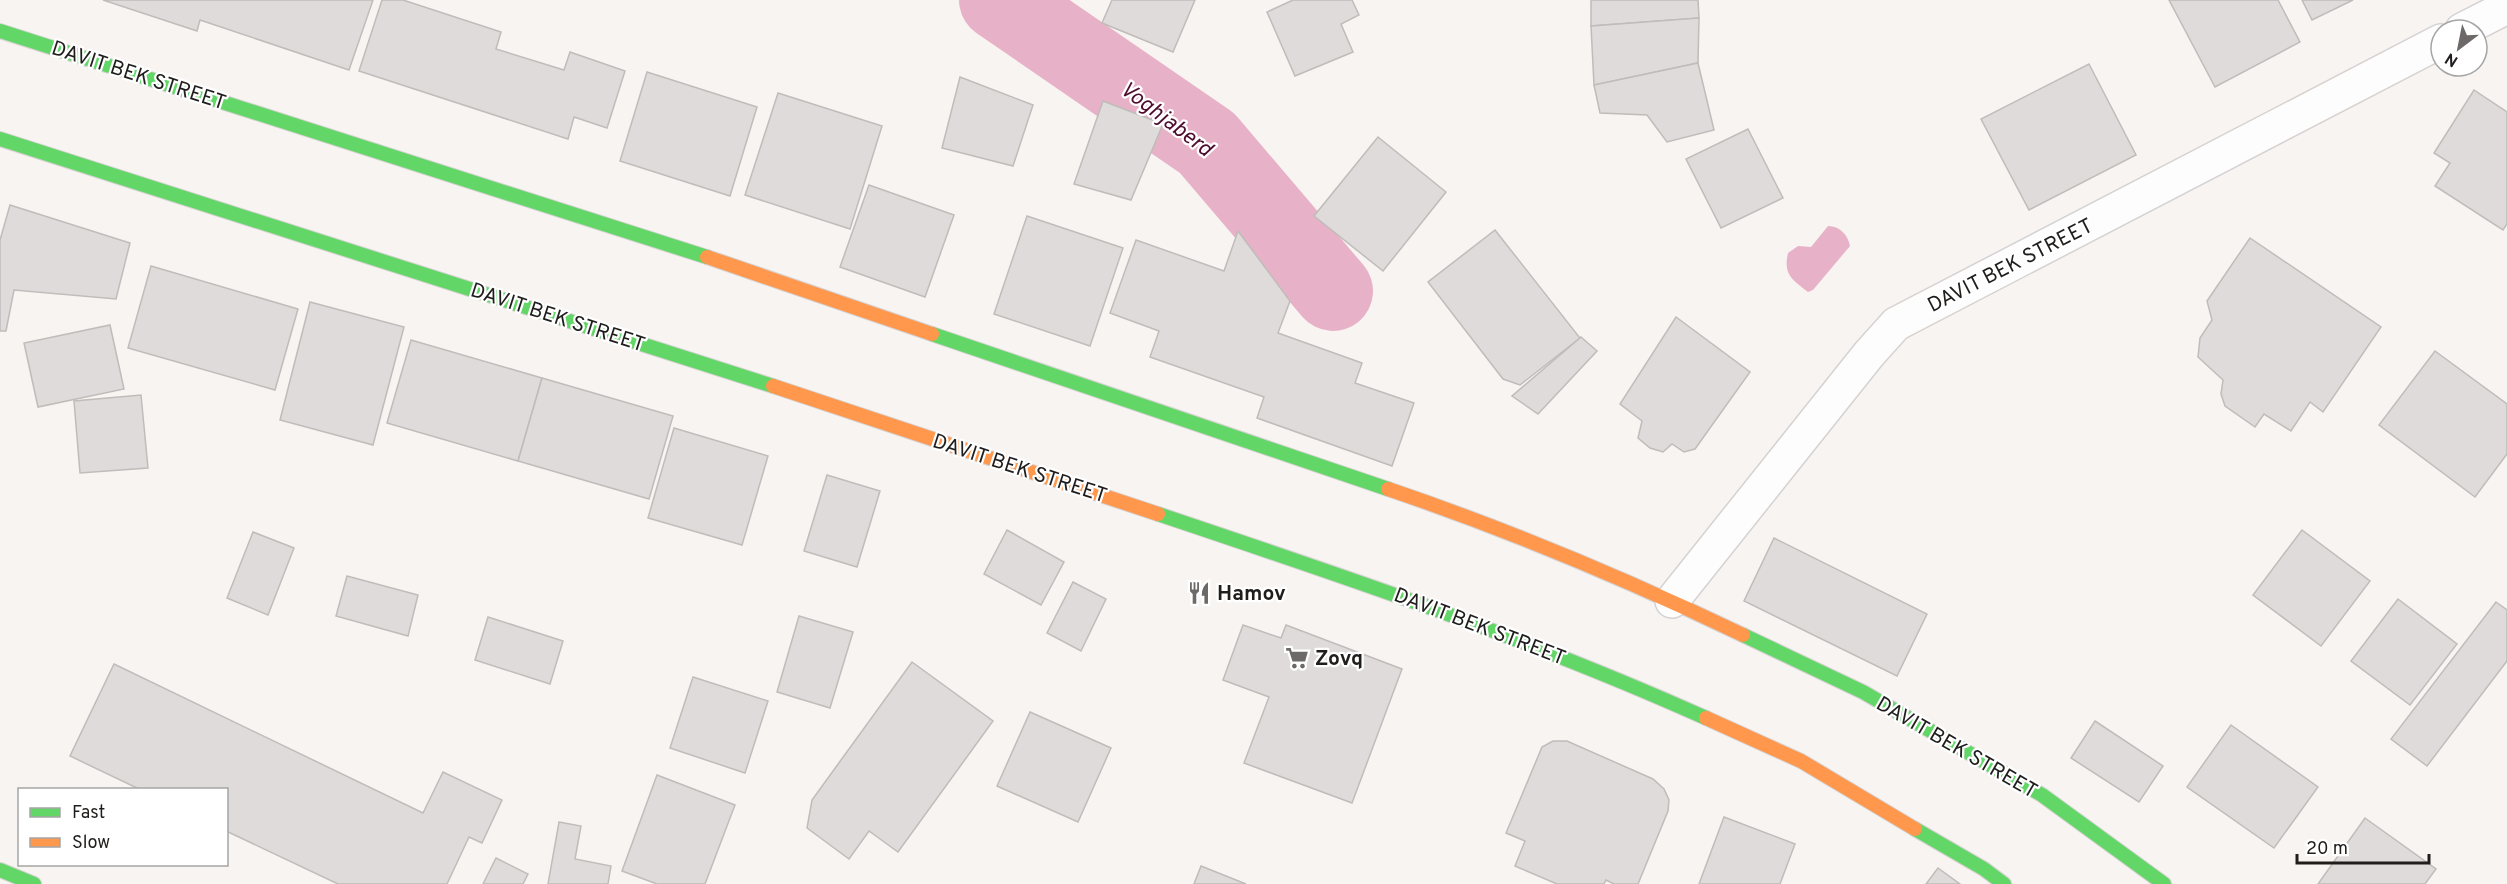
<svg xmlns="http://www.w3.org/2000/svg" width="2507" height="884" font-family="Overpass,sans-serif">
  <rect width="100%" height="100%" fill="#f8f4f2"/>
  <path fill="#e7b2c7" d="M 1828,226 C 1840,226 1848,235 1850,246 L 1813,290 L 1808,292 C 1792,279 1783,275 1788,253 L 1798,246 L 1811,247 Z"/>
  <g fill="none" stroke-linecap="round" stroke-linejoin="round">
    <path stroke="#e7b2c7" stroke-width="80" d="M 999,0 L 1207,143 L 1333,291"/>
  </g>
  <g fill="#dedbda" stroke="#bfbcba" stroke-width="1.5">
    <path d="M 103,0 L 373,0 L 349,70 L 200,20 L 197,31 Z"/>
    <path d="M 382,0 L 403,0 L 501,32 L 496,49 L 564,70 L 570,52 L 625,71 L 607,128 L 574,117 L 568,139 L 359,71 Z"/>
    <path d="M 1112,0 L 1195,0 L 1173,52 L 1102,23 Z"/>
    <path d="M 1293,0 L 1352,0 L 1359,15 L 1341,24 L 1353,52 L 1295,76 L 1267,12 Z"/>
    <path d="M 1591,0 L 1698,0 L 1699,18 L 1591,26 Z"/>
    <path d="M 2169,0 L 2278,0 L 2300,42 L 2215,87 Z"/>
    <path d="M 2302,0 L 2353,0 L 2312,20 Z"/>
    <path d="M 1699,18 L 1698,63 L 1594,85 L 1591,26 Z"/>
    <path d="M 1698,63 L 1714,130 L 1667,142 L 1647,115 L 1600,113 L 1594,85 Z"/>
    <path d="M 2089,64 L 2136,155 L 2029,210 L 1981,119 Z"/>
    <path d="M 647,72 L 757,107 L 730,196 L 620,161 Z"/>
    <path d="M 960,77 L 1033,105 L 1013,166 L 942,148 Z"/>
    <path d="M 2474,90 L 2507,112 L 2507,224 L 2503,230 L 2435,186 L 2450,163 L 2434,153 Z"/>
    <path d="M 778,93 L 882,126 L 850,229 L 745,195 Z"/>
    <path d="M 1103,101 L 1163,124 L 1131,200 L 1074,184 Z"/>
    <path d="M 1748,129 L 1783,198 L 1721,228 L 1686,159 Z"/>
    <path d="M 1378,137 L 1446,192 L 1383,271 L 1314,216 Z"/>
    <path d="M 869,185 L 954,215 L 925,297 L 840,267 Z"/>
    <path d="M 10,205 L 130,243 L 116,299 L 14,290 L 6,331 L 0,331 L 0,240 Z"/>
    <path d="M 1027,216 L 1123,248 L 1090,346 L 994,314 Z"/>
    <path d="M 1495,230 L 1580,338 L 1520,385 L 1503,379 L 1428,282 Z"/>
    <path d="M 1238,231 L 1290,301 L 1278,333 L 1362,363 L 1355,383 L 1414,403 L 1392,466 L 1257,418 L 1264,397 L 1150,357 L 1159,331 L 1110,313 L 1136,240 L 1224,271 Z"/>
    <path d="M 2250,238 L 2381,327 L 2323,412 L 2310,402 L 2291,431 L 2264,414 L 2255,427 L 2225,406 L 2221,394 L 2223,380 L 2198,357 L 2200,338 L 2212,320 L 2207,301 Z"/>
    <path d="M 151,266 L 298,309 L 275,390 L 128,348 Z"/>
    <path d="M 310,302 L 404,327 L 373,445 L 280,420 Z"/>
    <path d="M 1676,317 L 1750,372 L 1695,449 L 1684,452 L 1672,444 L 1663,452 L 1650,448 L 1638,438 L 1642,421 L 1620,404 Z"/>
    <path d="M 110,325 L 124,389 L 38,407 L 24,343 Z"/>
    <path d="M 1581,337 L 1597,351 L 1538,414 L 1512,396 Z"/>
    <path d="M 411,340 L 542,378 L 518,461 L 387,423 Z"/>
    <path d="M 2435,351 L 2507,404 L 2507,454 L 2475,497 L 2379,425 Z"/>
    <path d="M 542,378 L 673,416 L 649,499 L 518,461 Z"/>
    <path d="M 141,395 L 148,468 L 80,473 L 74,401 Z"/>
    <path d="M 674,428 L 768,456 L 742,545 L 648,518 Z"/>
    <path d="M 827,475 L 880,491 L 857,567 L 804,551 Z"/>
    <path d="M 1007,530 L 1064,562 L 1041,605 L 984,574 Z"/>
    <path d="M 2302,530 L 2370,581 L 2321,646 L 2253,595 Z"/>
    <path d="M 253,532 L 294,548 L 268,615 L 227,598 Z"/>
    <path d="M 1774,538 L 1927,614 L 1897,676 L 1744,601 Z"/>
    <path d="M 347,576 L 418,595 L 408,636 L 336,616 Z"/>
    <path d="M 1073,582 L 1106,599 L 1081,651 L 1047,633 Z"/>
    <path d="M 2398,599 L 2457,644 L 2410,705 L 2351,661 Z"/>
    <path d="M 2496,602 L 2507,610 L 2507,661 L 2427,766 L 2391,739 Z"/>
    <path d="M 799,616 L 853,632 L 830,708 L 777,692 Z"/>
    <path d="M 488,617 L 563,641 L 550,684 L 475,660 Z"/>
    <path d="M 1243,625 L 1281,638 L 1286,625 L 1402,669 L 1352,803 L 1244,763 L 1269,697 L 1223,680 Z"/>
    <path d="M 912,662 L 993,721 L 898,852 L 869,831 L 849,859 L 807,828 L 812,800 Z"/>
    <path d="M 114,664 L 423,813 L 443,772 L 502,800 L 482,843 L 469,837 L 447,884 L 338,884 L 226,831 L 226,790 L 141,790 L 70,756 Z"/>
    <path d="M 693,677 L 768,701 L 745,773 L 670,748 Z"/>
    <path d="M 1030,712 L 1111,748 L 1078,822 L 997,786 Z"/>
    <path d="M 2095,721 L 2163,766 L 2139,802 L 2071,758 Z"/>
    <path d="M 2231,725 L 2318,787 L 2274,848 L 2187,787 Z"/>
    <path d="M 1553,741 L 1567,741 L 1653,779 L 1664,789 L 1669,800 L 1668,811 L 1638,884 L 1614,884 L 1606,880 L 1604,884 L 1557,884 L 1515,866 L 1525,841 L 1506,833 L 1542,747 Z"/>
    <path d="M 657,775 L 735,805 L 705,884 L 657,884 L 622,871 Z"/>
    <path d="M 1724,817 L 1795,844 L 1780,884 L 1699,884 Z"/>
    <path d="M 2365,818 L 2436,869 L 2425,884 L 2318,884 Z"/>
    <path d="M 559,822 L 581,826 L 575,859 L 611,866 L 608,884 L 548,884 Z"/>
    <path d="M 496,858 L 528,874 L 523,884 L 483,884 Z"/>
    <path d="M 1201,866 L 1246,884 L 1194,884 Z"/>
    <path d="M 1938,868 L 1960,884 L 1926,884 Z"/>
  </g>
  <g fill="none" stroke-linecap="round" stroke-linejoin="round">
    <g stroke="#d5d2d1" stroke-width="36">
      <g id="street">
        <path d="M 2462,30 L 2507,7"/>
        <path d="M 1672,601 L 1869,354 L 1896,324 L 2441,41"/>
      </g>
    </g>
    <g stroke="#d5d2d1" stroke-width="16">
      <g id="fast">
        <path d="M 0,31 L 707,257"/>
        <path d="M 0,139 L 773,386"/>
        <path d="M 932,334 L 1388,489"/>
        <path d="M 1158,514 C 1343,576 1528,638 1706,718"/>
        <path d="M 1743,635 L 1863,692 L 2042,795 L 2164,884"/>
        <path d="M 1915,829 L 1984,869 L 2004,884"/>
        <path d="M 0,870 L 34,884"/>
      </g>
    </g>
    <g stroke="#d5d2d1" stroke-width="16">
      <g id="slow">
        <path d="M 707,257 L 932,334"/>
        <path d="M 773,386 L 1158,514"/>
        <path d="M 1388,489 C 1509,530 1628,580 1743,635"/>
        <path d="M 1706,718 L 1801,761 L 1915,829"/>
      </g>
    </g>
    <use href="#street" stroke="#fefdfd" stroke-width="33"/>
    <use href="#fast" stroke="#63d668" stroke-width="14"/>
    <use href="#slow" stroke="#ff974d" stroke-width="14"/>
  </g>
  <defs>
    <g id="restaurant-bare" transform="scale(1.8)"><path d="M-5-6h1v4h1v-4h1v4h1v-4h1v5L-1.5 .5V6h-2V.5L-5-1ZM5-6V6H3V1.5H1.5Q1.5-4 5-6Z" fill="#6c6968" stroke="#fff" stroke-width="2.5" paint-order="stroke"/></g>
    <g id="supermarket-bare" transform="scale(1.8)"><path d="M-6-5.5h2.5l.6 2H6L4.5 2H-2.5L-4.4-4H-6ZM-1.5 3.2a1.3 1.3 0 1 0 .1 0ZM3 3.2a1.3 1.3 0 1 0 .1 0Z" fill="#6c6968" stroke="#fff" stroke-width="2.5" paint-order="stroke"/></g>
  </defs>
  <g fill-rule="evenodd">
    <use href="#restaurant-bare" x="1199" y="593"/>
    <use href="#supermarket-bare" x="1297" y="658"/>
  </g>
  <g text-anchor="middle" stroke-width="4.5" stroke-linejoin="round" paint-order="stroke">
    <g font-size="21" fill="#201e1d" stroke="#fff">
      <text transform="translate(139 75) rotate(18)" y="7">DAVIT BEK STREET</text>
      <text transform="translate(2010 265) rotate(-27)" y="7">DAVIT BEK STREET</text>
      <text transform="translate(558 317) rotate(18)" y="7">DAVIT BEK STREET</text>
      <text transform="translate(1020 468) rotate(18)" y="7">DAVIT BEK STREET</text>
      <text transform="translate(1480 626) rotate(21)" y="7">DAVIT BEK STREET</text>
      <text transform="translate(1957 747) rotate(30)" y="7">DAVIT BEK STREET</text>
    </g>
    <g font-size="21" font-weight="bold" fill="#201e1d" stroke="#fff" text-anchor="start">
      <text x="1217" y="600">Hamov</text>
      <text x="1315" y="665">Zovq</text>
    </g>
    <g font-size="22" font-style="italic" fill="#4e0d2f" stroke="#fff">
      <text transform="translate(1167 118) rotate(37)" y="8">Voghjaberd</text>
    </g>
  </g>
  <rect x="18" y="788" width="210" height="78" fill="#ffffff" stroke="#a6a5a5" stroke-width="1.5"/>
  <rect x="30" y="808" width="30" height="9" fill="#63d668" stroke="#a6a5a5" stroke-width="1.5"/>
  <text x="72" y="818" font-size="18" fill="#201e1d">Fast</text>
  <rect x="30" y="838" width="30" height="9" fill="#ff974d" stroke="#a6a5a5" stroke-width="1.5"/>
  <text x="72" y="848" font-size="18" fill="#201e1d">Slow</text>
  <g transform="translate(2459 48) rotate(212)"><circle r="28" fill="#ffffff" stroke="#a6a5a5" stroke-width="1.5"/>
  <path d="M0-4.5L10 22L0 15L-10 22Z" fill="#6c6968"/>
  <text y="-9" font-size="16" font-weight="bold" text-anchor="middle" fill="#201e1d">N</text>
  </g>
  <path d="M2297 854v9h132v-9" fill="none" stroke="#201e1d" stroke-width="3"/>
  <text x="2306" y="854" font-size="18" fill="#201e1d" stroke="#ffffff" stroke-width="4.5" paint-order="stroke">20 m</text>
</svg>
